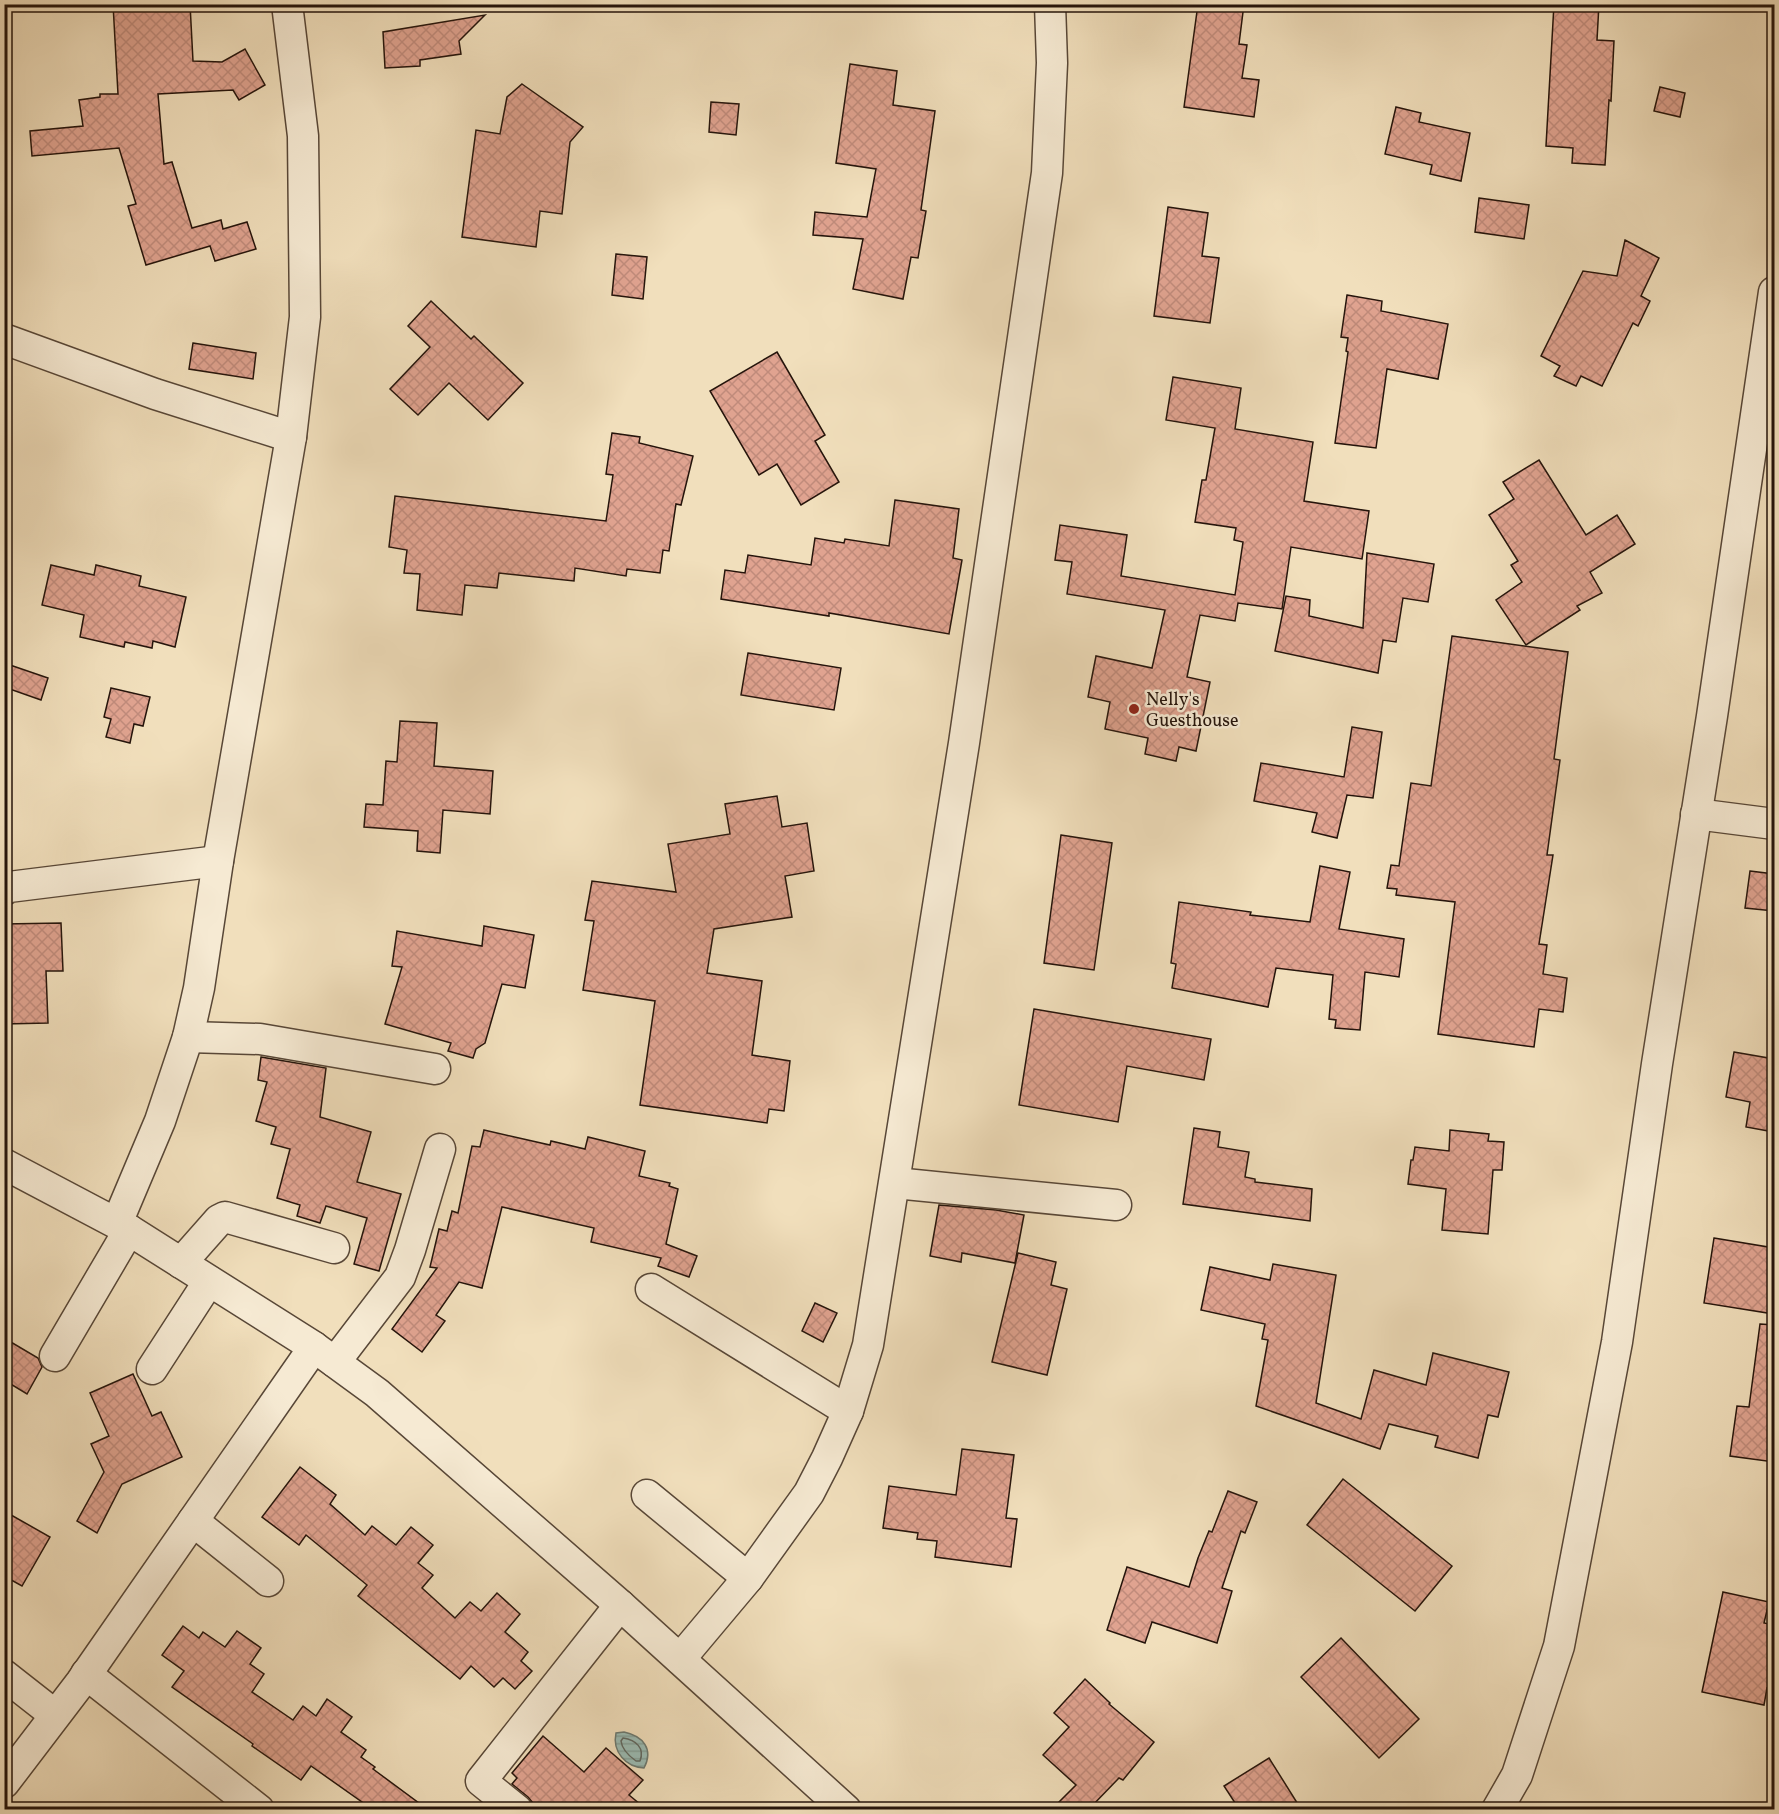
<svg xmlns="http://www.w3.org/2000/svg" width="1779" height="1814" font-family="Vollkorn,serif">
  <defs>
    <pattern id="water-rules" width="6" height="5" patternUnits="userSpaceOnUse" patternTransform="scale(1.5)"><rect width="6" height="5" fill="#9bbcb4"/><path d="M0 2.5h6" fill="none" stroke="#85a199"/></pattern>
    <pattern id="building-cross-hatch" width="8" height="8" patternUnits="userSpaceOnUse" patternTransform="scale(1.5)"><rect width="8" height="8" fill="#e0a390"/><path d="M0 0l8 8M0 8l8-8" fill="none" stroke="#c08b7b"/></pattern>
  </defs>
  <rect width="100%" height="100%" fill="#f1dfbc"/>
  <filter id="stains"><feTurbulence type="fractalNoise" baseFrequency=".00333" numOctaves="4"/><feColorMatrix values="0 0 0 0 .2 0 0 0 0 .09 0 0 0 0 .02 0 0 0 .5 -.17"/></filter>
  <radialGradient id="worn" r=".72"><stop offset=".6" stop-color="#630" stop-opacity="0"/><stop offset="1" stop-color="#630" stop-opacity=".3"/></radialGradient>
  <path fill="url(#water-rules)" stroke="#6c7970" stroke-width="1.5" d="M 624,1732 C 643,1736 654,1749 644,1768 C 626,1767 612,1752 616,1733 Z"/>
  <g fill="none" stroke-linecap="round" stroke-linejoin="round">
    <path stroke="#606860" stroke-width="1.5" d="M 623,1738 C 636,1740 645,1748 640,1761 L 636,1761 C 629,1756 622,1750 621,1741 Z"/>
  </g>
  <g fill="url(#building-cross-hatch)" stroke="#25140b" stroke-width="1.5">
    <path d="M 113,4 L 190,4 L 193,61 L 222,62 L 245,49 L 265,85 L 239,100 L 233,90 L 158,94 L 164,164 L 172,162 L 192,228 L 221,220 L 223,229 L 247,222 L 256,249 L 215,261 L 210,246 L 146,265 L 128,206 L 136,204 L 119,148 L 32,156 L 30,131 L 83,126 L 79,100 L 100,97 L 100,94 L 118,94 Z"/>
    <path d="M 1198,4 L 1244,4 L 1239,44 L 1247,45 L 1242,78 L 1259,80 L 1254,117 L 1184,107 Z"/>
    <path d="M 1554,4 L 1599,4 L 1597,40 L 1614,41 L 1611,101 L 1609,100 L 1605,165 L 1572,163 L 1573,148 L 1546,146 Z"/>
    <path d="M 485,15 L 459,41 L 461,54 L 420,60 L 420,66 L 385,68 L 383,32 Z"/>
    <path d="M 850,64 L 897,71 L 893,105 L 935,111 L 921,210 L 926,211 L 918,258 L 911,257 L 903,299 L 853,289 L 863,239 L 813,235 L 815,212 L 867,217 L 876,169 L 836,163 Z"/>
    <path d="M 522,84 L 583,127 L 570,142 L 562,214 L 540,211 L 536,247 L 462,237 L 476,130 L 500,134 L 507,97 Z"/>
    <path d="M 1660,87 L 1685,93 L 1680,117 L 1654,111 Z"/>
    <path d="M 711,102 L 739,104 L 736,135 L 709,132 Z"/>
    <path d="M 1396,107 L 1421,113 L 1419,122 L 1470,133 L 1461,181 L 1430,174 L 1432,165 L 1385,154 Z"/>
    <path d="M 1479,198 L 1529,205 L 1524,239 L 1475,232 Z"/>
    <path d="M 1168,207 L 1208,213 L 1202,256 L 1219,258 L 1210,323 L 1154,316 Z"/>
    <path d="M 1625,240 L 1659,258 L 1641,296 L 1650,301 L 1638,326 L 1633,323 L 1602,386 L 1581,376 L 1576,386 L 1554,376 L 1560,366 L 1541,356 L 1583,271 L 1617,276 Z"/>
    <path d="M 616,254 L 647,257 L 643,299 L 612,295 Z"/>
    <path d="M 1347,295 L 1382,301 L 1381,311 L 1448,324 L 1438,379 L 1387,369 L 1376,448 L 1335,443 L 1348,352 L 1346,351 L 1348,338 L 1341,337 Z"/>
    <path d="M 431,301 L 471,339 L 474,336 L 523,383 L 488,420 L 449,383 L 418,415 L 390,389 L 430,347 L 408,326 Z"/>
    <path d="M 193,343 L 256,353 L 253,379 L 189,369 Z"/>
    <path d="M 777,352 L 825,435 L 815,441 L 839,482 L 801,505 L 777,464 L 759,475 L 710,391 Z"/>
    <path d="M 1173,377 L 1241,388 L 1235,429 L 1313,442 L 1304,501 L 1369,511 L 1362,559 L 1291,547 L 1282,609 L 1238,603 L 1235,621 L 1200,615 L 1187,677 L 1210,682 L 1196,751 L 1179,747 L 1176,761 L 1145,754 L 1148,738 L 1105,729 L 1110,702 L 1088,697 L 1096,656 L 1152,668 L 1165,610 L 1067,594 L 1072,562 L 1055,560 L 1060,525 L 1127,535 L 1121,576 L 1235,595 L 1243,542 L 1234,540 L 1236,528 L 1195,522 L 1202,480 L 1206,480 L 1215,428 L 1166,420 Z"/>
    <path d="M 612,433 L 640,437 L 639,443 L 693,456 L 681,505 L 676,504 L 669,551 L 663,550 L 660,573 L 627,569 L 626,576 L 575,568 L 574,581 L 499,573 L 497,588 L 465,585 L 462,615 L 417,610 L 420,574 L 404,573 L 407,550 L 389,547 L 395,496 L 606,521 L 613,475 L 606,474 Z"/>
    <path d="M 1539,460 L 1586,535 L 1617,515 L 1635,544 L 1590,572 L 1602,593 L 1577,606 L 1580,610 L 1526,645 L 1496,600 L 1522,582 L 1511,565 L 1518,561 L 1489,515 L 1514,499 L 1503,482 Z"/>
    <path d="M 895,500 L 959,509 L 953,558 L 962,560 L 949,634 L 829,613 L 829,616 L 721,599 L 725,570 L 745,573 L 748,555 L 811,565 L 815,538 L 844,543 L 845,539 L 889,546 Z"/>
    <path d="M 1367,553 L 1434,564 L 1428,602 L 1403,598 L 1396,642 L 1383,640 L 1378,673 L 1275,651 L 1286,596 L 1310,600 L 1309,616 L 1363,628 Z"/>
    <path d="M 51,565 L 94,575 L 96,565 L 141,576 L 139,586 L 186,597 L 175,647 L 153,641 L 152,648 L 125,642 L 124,647 L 80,637 L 84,615 L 42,605 Z"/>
    <path d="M 1452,636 L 1568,652 L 1554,759 L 1560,760 L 1547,855 L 1553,855 L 1539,944 L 1547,945 L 1543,974 L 1567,978 L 1563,1012 L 1539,1009 L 1534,1047 L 1438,1034 L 1455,902 L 1396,895 L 1397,889 L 1387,888 L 1391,865 L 1399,866 L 1411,783 L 1431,786 Z"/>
    <path d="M 748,653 L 841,668 L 834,710 L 741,695 Z"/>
    <path d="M 10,665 L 48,678 L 41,700 L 4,687 L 4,681 Z"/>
    <path d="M 111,688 L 150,697 L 143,726 L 134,724 L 130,743 L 106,737 L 111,719 L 104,717 Z"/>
    <path d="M 400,721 L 437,723 L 434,766 L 493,771 L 490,814 L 443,810 L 440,853 L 417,851 L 418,831 L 364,827 L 366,804 L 383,805 L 386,761 L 397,762 Z"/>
    <path d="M 1352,727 L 1382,732 L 1373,798 L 1347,795 L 1337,838 L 1312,832 L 1317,813 L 1254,801 L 1261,763 L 1344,777 Z"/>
    <path d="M 777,796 L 782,827 L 807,823 L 814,871 L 785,876 L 792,917 L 714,929 L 707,973 L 762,981 L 752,1055 L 790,1061 L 784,1111 L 769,1109 L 767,1123 L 640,1105 L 655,1001 L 583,990 L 594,921 L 585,920 L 592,881 L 676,892 L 668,844 L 730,834 L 725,804 Z"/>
    <path d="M 1061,835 L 1112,843 L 1094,970 L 1044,963 Z"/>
    <path d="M 1320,866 L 1350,872 L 1339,929 L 1404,939 L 1399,977 L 1365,972 L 1360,1030 L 1335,1028 L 1336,1020 L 1329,1019 L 1333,975 L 1276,968 L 1268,1007 L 1172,988 L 1176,964 L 1171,963 L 1179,902 L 1251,912 L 1250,915 L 1310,922 Z"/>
    <path d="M 1750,871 L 1774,874 L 1774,911 L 1745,908 Z"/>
    <path d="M 61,923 L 63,971 L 46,971 L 48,1023 L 4,1024 L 4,924 Z"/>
    <path d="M 484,926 L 534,935 L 525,988 L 502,984 L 485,1043 L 476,1049 L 473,1058 L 448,1051 L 451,1043 L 385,1024 L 402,967 L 392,966 L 397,931 L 482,946 Z"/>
    <path d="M 1034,1009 L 1211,1039 L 1204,1080 L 1127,1066 L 1118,1122 L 1019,1105 Z"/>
    <path d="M 1734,1052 L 1774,1059 L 1774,1132 L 1746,1127 L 1750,1102 L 1726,1097 Z"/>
    <path d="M 261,1057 L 326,1068 L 320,1117 L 371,1132 L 357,1182 L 401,1194 L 379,1271 L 354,1264 L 367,1218 L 326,1206 L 320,1223 L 297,1216 L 300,1205 L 277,1198 L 290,1149 L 271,1144 L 276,1127 L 256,1121 L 267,1082 L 258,1080 Z"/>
    <path d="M 1194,1128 L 1220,1132 L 1218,1147 L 1249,1152 L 1245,1177 L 1255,1179 L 1255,1182 L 1312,1189 L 1310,1221 L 1183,1204 Z"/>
    <path d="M 484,1130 L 550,1145 L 551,1141 L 585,1149 L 588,1137 L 645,1151 L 639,1176 L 670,1183 L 669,1186 L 678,1189 L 666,1244 L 697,1256 L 689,1277 L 658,1266 L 661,1258 L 591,1242 L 594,1228 L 502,1207 L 482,1288 L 459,1282 L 436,1315 L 445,1321 L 422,1352 L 392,1329 L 437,1268 L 430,1267 L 439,1229 L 447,1231 L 452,1211 L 458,1213 L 472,1146 L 480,1147 Z"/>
    <path d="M 1450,1130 L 1489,1134 L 1488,1141 L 1504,1142 L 1502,1170 L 1493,1170 L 1488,1234 L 1442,1230 L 1446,1189 L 1408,1184 L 1411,1160 L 1413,1160 L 1415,1147 L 1449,1151 Z"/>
    <path d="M 939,1205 L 996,1210 L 1024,1215 L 1015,1263 L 962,1253 L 961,1262 L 930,1256 Z"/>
    <path d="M 1714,1238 L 1774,1248 L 1774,1314 L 1704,1303 Z"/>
    <path d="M 1018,1253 L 1056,1262 L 1051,1285 L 1067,1289 L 1047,1375 L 992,1362 Z"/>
    <path d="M 1273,1264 L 1336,1275 L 1316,1403 L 1361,1419 L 1374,1370 L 1426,1385 L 1433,1353 L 1509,1372 L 1498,1417 L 1488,1415 L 1478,1458 L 1435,1447 L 1438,1436 L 1389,1424 L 1380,1449 L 1256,1406 L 1268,1340 L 1262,1339 L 1265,1324 L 1201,1310 L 1210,1267 L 1270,1280 Z"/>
    <path d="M 815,1303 L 837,1313 L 823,1342 L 802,1331 Z"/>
    <path d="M 1760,1324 L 1774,1325 L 1774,1462 L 1730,1456 L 1737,1406 L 1749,1407 Z"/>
    <path d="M 4,1338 L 38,1358 L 42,1367 L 27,1394 L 4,1380 Z"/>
    <path d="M 133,1374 L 152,1416 L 161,1412 L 182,1457 L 122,1484 L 97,1533 L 77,1521 L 104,1472 L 91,1444 L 109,1436 L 90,1393 Z"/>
    <path d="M 962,1449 L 1014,1455 L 1006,1518 L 1017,1519 L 1011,1567 L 935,1557 L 937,1541 L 917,1539 L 918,1533 L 883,1528 L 889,1486 L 956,1495 Z"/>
    <path d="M 300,1467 L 336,1495 L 330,1504 L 365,1535 L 372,1526 L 396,1545 L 411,1527 L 433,1545 L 418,1563 L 433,1575 L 422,1588 L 455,1618 L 470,1602 L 481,1611 L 497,1593 L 520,1614 L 505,1632 L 528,1652 L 521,1661 L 532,1671 L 515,1689 L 503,1678 L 494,1687 L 471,1666 L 460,1679 L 358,1596 L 367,1585 L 306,1535 L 299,1545 L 262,1517 Z"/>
    <path d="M 1343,1479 L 1452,1566 L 1415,1611 L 1307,1525 Z"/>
    <path d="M 1228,1491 L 1257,1502 L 1245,1533 L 1241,1531 L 1222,1588 L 1232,1591 L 1217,1643 L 1152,1622 L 1145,1643 L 1107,1630 L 1127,1567 L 1189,1587 L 1198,1558 L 1209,1531 L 1212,1532 Z"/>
    <path d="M 4,1511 L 50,1537 L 22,1586 L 4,1576 Z"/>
    <path d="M 1723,1592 L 1769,1602 L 1764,1623 L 1774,1625 L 1774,1690 L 1767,1688 L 1764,1705 L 1702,1692 Z"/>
    <path d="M 183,1626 L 199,1638 L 203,1632 L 225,1647 L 237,1631 L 261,1648 L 250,1664 L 264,1674 L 252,1692 L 293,1720 L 303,1706 L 316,1716 L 327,1699 L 352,1717 L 341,1732 L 366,1750 L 361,1757 L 375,1767 L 373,1769 L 427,1809 L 372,1809 L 311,1766 L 301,1780 L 252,1746 L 253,1744 L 172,1687 L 184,1671 L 162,1655 Z"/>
    <path d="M 1341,1638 L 1419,1719 L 1379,1758 L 1301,1677 Z"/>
    <path d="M 1085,1679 L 1110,1703 L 1109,1704 L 1154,1742 L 1123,1780 L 1119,1778 L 1089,1809 L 1052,1809 L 1076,1785 L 1043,1755 L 1069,1727 L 1054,1713 Z"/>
    <path d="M 543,1736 L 584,1772 L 606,1748 L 643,1780 L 629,1795 L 646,1809 L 534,1809 L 533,1803 L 528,1797 L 512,1784 L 517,1778 L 512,1773 Z"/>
    <path d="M 1269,1758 L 1301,1809 L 1239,1809 L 1224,1786 Z"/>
  </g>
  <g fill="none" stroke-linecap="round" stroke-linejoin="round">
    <g stroke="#584737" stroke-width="33">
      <g id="minor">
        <path d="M 4,339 L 155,394 L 291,437"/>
        <path d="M 1696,814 L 1774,824"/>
        <path d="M 4,890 L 9,887 L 218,861"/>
        <path d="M 188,1037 L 260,1039 L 435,1069"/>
        <path d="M 4,1164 L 129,1230 L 314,1347 L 377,1393 L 620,1605 L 846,1810"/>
        <path d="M 895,1183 L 1116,1205"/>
        <path d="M 117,1223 L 160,1121 L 188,1037 L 199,988 L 218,861 L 291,437 L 305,317 L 303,136 L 287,4"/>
        <path d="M 181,1263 L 219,1220 L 225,1217 L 334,1248"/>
        <path d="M 651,1289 L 848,1411"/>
        <path d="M 55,1356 L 129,1230"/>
        <path d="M 335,1362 L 400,1277 L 410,1250 L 440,1149"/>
        <path d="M 152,1369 L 209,1281"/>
        <path d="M 647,1495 L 748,1578"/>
        <path d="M 193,1521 L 268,1581"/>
        <path d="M 680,1659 L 748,1578 L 809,1493 L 827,1458 L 848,1411 L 868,1345 L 964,743 L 1047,173 L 1052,63 L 1050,4"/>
        <path d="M 86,1674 L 259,1810"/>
        <path d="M 4,1675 L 55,1715"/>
        <path d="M 4,1783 L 81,1682 L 314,1347"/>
        <path d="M 517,1810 L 481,1781 L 620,1605"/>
        <path d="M 1497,1810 L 1517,1775 L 1559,1646 L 1617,1342 L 1657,1064 L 1712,716 L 1774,292"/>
      </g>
    </g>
    <use href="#minor" stroke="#f6ead3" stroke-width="30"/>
  </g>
  <circle fill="#8f2418" stroke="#f6ead3" stroke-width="2" cx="1134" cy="709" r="6"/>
  <g text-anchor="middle" stroke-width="5" stroke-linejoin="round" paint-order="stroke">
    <g font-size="18" fill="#25140b" stroke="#f6ead3" text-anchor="start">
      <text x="1146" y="705">Nelly's<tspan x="1146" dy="21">Guesthouse</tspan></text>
    </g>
  </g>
  <rect width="1779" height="1814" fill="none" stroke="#f1dfbc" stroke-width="24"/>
  <rect x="6" y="6" width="1767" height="1802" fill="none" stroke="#25140b" stroke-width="3"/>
  <rect x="12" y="12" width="1755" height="1790" fill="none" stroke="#25140b" stroke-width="1.5"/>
  <rect width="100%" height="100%" filter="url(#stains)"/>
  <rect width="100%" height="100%" fill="url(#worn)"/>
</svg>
